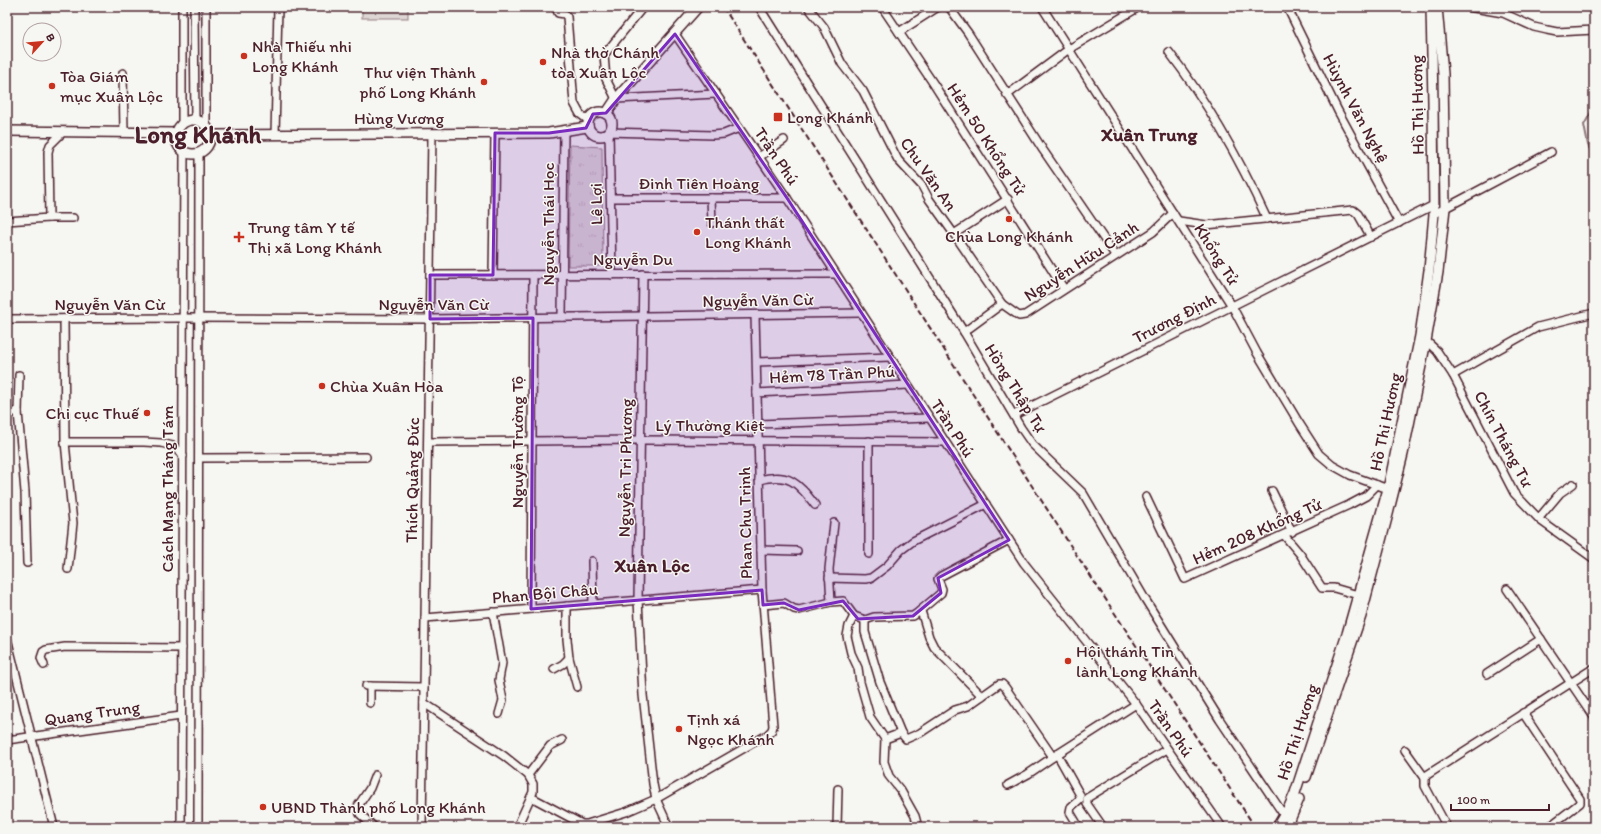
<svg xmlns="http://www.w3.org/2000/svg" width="1601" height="834" font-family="Itim,sans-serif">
  <defs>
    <pattern id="park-tufts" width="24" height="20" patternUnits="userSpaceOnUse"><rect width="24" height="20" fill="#ddd6d5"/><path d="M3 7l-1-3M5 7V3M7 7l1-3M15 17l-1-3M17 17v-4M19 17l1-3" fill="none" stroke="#bfb7b7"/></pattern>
  </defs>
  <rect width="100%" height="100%" fill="#f6f6f2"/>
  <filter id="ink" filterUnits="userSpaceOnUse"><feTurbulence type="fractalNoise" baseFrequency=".025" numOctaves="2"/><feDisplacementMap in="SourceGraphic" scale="8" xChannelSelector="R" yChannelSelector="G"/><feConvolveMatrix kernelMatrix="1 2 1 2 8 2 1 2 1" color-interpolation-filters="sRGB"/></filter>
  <g filter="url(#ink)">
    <rect fill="#ddd6d5" stroke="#947a80" x="362" y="7" width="46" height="11"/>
    <path fill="url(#park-tufts)" stroke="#947a80" d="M 570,145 L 602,147 L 603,266 L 568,266 Z"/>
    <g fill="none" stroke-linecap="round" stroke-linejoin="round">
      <path stroke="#8e747a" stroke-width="2" d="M 1594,107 L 1584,125 L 1588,145 L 1594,158"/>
      <g stroke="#4a1f2b" stroke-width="10">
        <g id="minor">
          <path d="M 182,7 L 182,124"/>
          <path d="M 194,7 L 195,120"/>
          <path d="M 556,7 L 558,13 L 565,14 L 567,17 L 574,103 L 580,114 L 588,120"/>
          <path d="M 643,7 L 604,55 L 606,79 L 616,99 L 716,94"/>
          <path d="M 685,7 L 693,13"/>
          <path d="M 759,7 L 964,332 L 1021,428 L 1032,444 L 1083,493 L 1145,599 L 1220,720 L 1292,827"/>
          <path d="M 808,7 L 824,27 L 842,64 L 863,91 L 898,160 L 922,186 L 929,199 L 954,234"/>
          <path d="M 882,7 L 933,83 L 1064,289"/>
          <path d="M 949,7 L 968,33 L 1043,150 L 1115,255"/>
          <path d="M 1042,7 L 1232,306 L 1257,353 L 1299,423 L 1319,454 L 1332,465 L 1350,475 L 1388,489"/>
          <path d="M 1287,7 L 1338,111 L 1399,223"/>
          <path d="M 1468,7 L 1503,13 L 1534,27 L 1547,30 L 1557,32 L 1594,30"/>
          <path d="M 899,32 L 938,7"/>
          <path d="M 675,34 L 787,198 L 1024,563 L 1136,704 L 1222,827"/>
          <path d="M 1169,52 C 1209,104 1240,160 1267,219"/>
          <path d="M 123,73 L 124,132"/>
          <path d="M 1007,95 L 1069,49 L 1139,7"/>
          <path d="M 206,126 L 206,7"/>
          <path d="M 275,135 L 278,7"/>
          <path d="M 759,157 L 784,140"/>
          <path d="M 611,198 L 787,198"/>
          <path d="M 711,198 L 712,223"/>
          <path d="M 1434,214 L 1551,152"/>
          <path d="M 49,218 L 48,152 L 50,145 L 63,132"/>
          <path d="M 7,221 L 49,218 L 73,218"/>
          <path d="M 1179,221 L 1206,225 L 1353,210 L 1358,214 L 1371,237"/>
          <path d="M 643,274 L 638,600 L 643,695 L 653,784 L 656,799 L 669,827"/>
          <path d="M 430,275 L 835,274"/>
          <path d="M 493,275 L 495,133"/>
          <path d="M 612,275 L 609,132 L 713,135 L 724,134 L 739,128"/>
          <path d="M 1002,304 L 954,234 L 1008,199"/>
          <path d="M 562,317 L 564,131"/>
          <path d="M 7,319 L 183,318 L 430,319 L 861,313"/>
          <path d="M 64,319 L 65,442 L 73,523 L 68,569"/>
          <path d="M 964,332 L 1002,304 L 1019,316 L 1025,315 L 1153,232 L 1173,213"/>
          <path d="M 1423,338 L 1437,351 L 1453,375 L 1514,493 L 1541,521 L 1594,559"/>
          <path d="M 757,362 L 890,357"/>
          <path d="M 19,375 L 18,412 L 25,492 L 27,563"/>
          <path d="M 1453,375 L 1538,327 L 1594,313"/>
          <path d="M 757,393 L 908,385"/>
          <path d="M 7,412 L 18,412"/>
          <path d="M 1014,415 L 1434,205"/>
          <path d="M 758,424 L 929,418"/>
          <path d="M 65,442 L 144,442 L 161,443 L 173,446 L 183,456"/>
          <path d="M 428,442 L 641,440 L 944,442"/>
          <path d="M 199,458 L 366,457"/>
          <path d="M 759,480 C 789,472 798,483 815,505"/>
          <path d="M 1272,491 L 1292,532"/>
          <path d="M 1146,497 L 1185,579 L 1349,505 L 1366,496 L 1377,485"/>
          <path d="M 1539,518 L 1560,493 L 1573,484"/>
          <path d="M 1284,535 L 1300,554 L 1322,588 L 1334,588 L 1358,595"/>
          <path d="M 761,550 L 797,551"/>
          <path d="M 869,554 L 869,441"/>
          <path d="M 592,561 L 593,604"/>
          <path d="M 829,578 L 865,579 L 871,578 L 887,566 L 901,550 L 913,541 L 986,504"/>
          <path d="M 1507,589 L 1594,717"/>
          <path d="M 831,602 L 829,569 L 834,523"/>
          <path d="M 763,605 L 784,603 L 794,609 L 799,610 L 831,602 L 843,601 L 854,616"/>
          <path d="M 567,606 L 567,639 L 569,658 L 577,687"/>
          <path d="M 531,609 L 533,275"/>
          <path d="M 921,611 L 929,637 L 934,647 L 982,696"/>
          <path d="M 493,612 L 502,663 L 499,680 L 503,700 L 499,714"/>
          <path d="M 425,618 L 762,590"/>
          <path d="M 865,620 L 865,632 L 880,682 L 901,733 L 906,739 L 920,733 L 955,710 L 968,706 L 999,684 L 1002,684 L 1005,687 L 1053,757 L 1136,704"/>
          <path d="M 7,638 L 54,827"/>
          <path d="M 44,665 L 41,658 L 43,652 L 46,650 L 65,647 L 182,648"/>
          <path d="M 554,669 L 563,664 L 569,658"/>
          <path d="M 1487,674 L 1541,639"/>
          <path d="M 366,686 L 424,687"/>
          <path d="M 370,686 L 370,703"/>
          <path d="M 424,703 L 504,756 L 528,775 L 533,784 L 533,792 L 517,827"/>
          <path d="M 1523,713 L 1580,799 L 1580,803 L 1549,827"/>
          <path d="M 885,739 L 901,733"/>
          <path d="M 7,740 L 181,716"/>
          <path d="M 1405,750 L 1425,778"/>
          <path d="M 1057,754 L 1080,795 L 1080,799 L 1071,807 L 1070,812 L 1079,827"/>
          <path d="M 528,775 L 550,746 L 562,740"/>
          <path d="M 1008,785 L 1028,774 L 1053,757"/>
          <path d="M 531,797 L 582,824 L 587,824 L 626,812 L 656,799 L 767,735 L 772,730 L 773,726 L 762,590 L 755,315"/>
          <path d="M 181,827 L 184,152"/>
          <path d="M 198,827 L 199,153"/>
          <path d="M 374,827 L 360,814 L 358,806 L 370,788 L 375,775"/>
          <path d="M 422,827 L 432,134"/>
          <path d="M 837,827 L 838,789"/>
          <path d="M 918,827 L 915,816 L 901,791 L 889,776 L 884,762 L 885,739 L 870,717 L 860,682 L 858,668 L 851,653 L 847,636 L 849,626 L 854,616 L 865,620 L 874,617 L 913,616 L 916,614 L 941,593 L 942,589 L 938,579 L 941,576 L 1009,540"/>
          <path d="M 1103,827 L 1087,804 L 1087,798 L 1167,749"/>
          <path d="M 1447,827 L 1425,786 L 1425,778 L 1427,775 L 1594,668"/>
        </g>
      </g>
      <g stroke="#4a1f2b" stroke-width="12">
        <g id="major">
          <circle cx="600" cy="124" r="12"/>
          <path d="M 606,114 L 616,99 L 698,7"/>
          <circle cx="193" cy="137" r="17"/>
          <path d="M 7,131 L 176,133"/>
          <path d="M 210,135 L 549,133 L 587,127"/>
          <path d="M 1306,777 L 1361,616 L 1388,514 L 1403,454 L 1426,341 L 1438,272 L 1445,208 L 1443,74 L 1437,7"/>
          <path d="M 1277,827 L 1289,807 L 1295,793 L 1347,634 L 1388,489 L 1420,336 L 1429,270 L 1434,214 L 1433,102 L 1431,7"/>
          <path d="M 1287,827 L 1299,799"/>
        </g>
      </g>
      <use href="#minor" stroke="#f6f6f2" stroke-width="7"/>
      <use href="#major" stroke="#f6f6f2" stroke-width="9"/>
      <path stroke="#4a1f2b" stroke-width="2" stroke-dasharray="6 3" stroke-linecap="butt" d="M 723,7 L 1074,551 L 1255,827"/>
    </g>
  </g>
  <path fill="#7b2cbf" fill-opacity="0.2" stroke="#7b2cbf" stroke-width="3" stroke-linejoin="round" d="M 675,34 L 787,198 L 1009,540 L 938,578 L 941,593 L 913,616 L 858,619 L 843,601 L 799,610 L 784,603 L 763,605 L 762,590 L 531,609 L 533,318 L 430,319 L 430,275 L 493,275 L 495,133 L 549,133 L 586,128 L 593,114 L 606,113 Z"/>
  <g fill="#c8321e" stroke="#f6f6f2" stroke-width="1.5">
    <circle cx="244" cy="56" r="4"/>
    <circle cx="543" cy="62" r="4"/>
    <circle cx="484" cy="82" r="4"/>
    <circle cx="52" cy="86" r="4"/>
    <rect x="773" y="112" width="10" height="10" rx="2"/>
    <circle cx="1009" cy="219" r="4"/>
    <circle cx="697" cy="232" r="4"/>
    <path d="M237 231h4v4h4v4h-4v4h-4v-4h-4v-4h4z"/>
    <circle cx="322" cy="386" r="4"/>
    <circle cx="147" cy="413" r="4"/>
    <circle cx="1068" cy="661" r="4"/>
    <circle cx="679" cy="729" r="4"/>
    <circle cx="263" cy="807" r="4"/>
  </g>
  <g text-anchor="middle" stroke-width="3" stroke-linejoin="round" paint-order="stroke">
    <g font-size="17" fill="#4a1f2b" stroke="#f6f6f2" text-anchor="start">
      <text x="252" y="52">Nhà Thiếu nhi<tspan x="252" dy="20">Long Khánh</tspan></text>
      <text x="551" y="58">Nhà thờ Chánh<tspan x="551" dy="20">tòa Xuân Lộc</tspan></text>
      <text x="476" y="78" text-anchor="end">Thư viện Thành<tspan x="476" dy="20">phố Long Khánh</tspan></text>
      <text x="60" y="82">Tòa Giám<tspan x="60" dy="20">mục Xuân Lộc</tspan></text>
      <text x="787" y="123">Long Khánh</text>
      <text x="705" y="228">Thánh thất<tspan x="705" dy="20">Long Khánh</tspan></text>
      <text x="248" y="233">Trung tâm Y tế<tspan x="248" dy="20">Thị xã Long Khánh</tspan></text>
      <text x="1009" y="242" text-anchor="middle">Chùa Long Khánh</text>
      <text x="330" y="392">Chùa Xuân Hòa</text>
      <text x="139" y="419" text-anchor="end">Chi cục Thuế</text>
      <text x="1076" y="657">Hội thánh Tin<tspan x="1076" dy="20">lành Long Khánh</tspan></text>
      <text x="687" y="725">Tịnh xá<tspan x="687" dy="20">Ngọc Khánh</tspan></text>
      <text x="271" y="813">UBND Thành phố Long Khánh</text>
    </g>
    <g font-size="17" fill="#4a1f2b" stroke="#f6f6f2">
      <text transform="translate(1417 105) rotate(-91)" y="6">Hồ Thị Hương</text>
      <text transform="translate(1356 108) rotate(62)" y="6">Hùynh Văn Nghệ</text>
      <text x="399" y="124">Hùng Vương</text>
      <text transform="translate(987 139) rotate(57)" y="6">Hẻm 50 Khổng Tử</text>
      <text transform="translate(777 156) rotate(56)" y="6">Trần Phú</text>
      <text transform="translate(929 174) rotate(55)" y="6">Chu Văn An</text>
      <text x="699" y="189">Đinh Tiên Hoàng</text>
      <text transform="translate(596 204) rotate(-91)" y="6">Lê Lợi</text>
      <text transform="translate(548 224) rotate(-90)" y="6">Nguyễn Thái Học</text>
      <text transform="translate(1217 254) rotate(58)" y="6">Khổng Tử</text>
      <text x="633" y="265">Nguyễn Du</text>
      <text transform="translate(1081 261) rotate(-33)" y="6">Nguyễn Hữu Cảnh</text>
      <text transform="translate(758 300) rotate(-1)" y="6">Nguyễn Văn Cừ</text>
      <text x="110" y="310">Nguyễn Văn Cừ</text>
      <text x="434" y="310">Nguyễn Văn Cừ</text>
      <text transform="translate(1174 318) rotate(-27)" y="6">Trương Định</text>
      <text transform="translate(832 374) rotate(-3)" y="6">Hẻm 78 Trần Phú</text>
      <text transform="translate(1016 388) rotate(58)" y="6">Hồng Thập Tự</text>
      <text transform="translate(1385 422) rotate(-78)" y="6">Hồ Thị Hương</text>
      <text x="710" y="431">Lý Thường Kiệt</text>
      <text transform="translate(953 428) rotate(57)" y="6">Trần Phú</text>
      <text transform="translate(1504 439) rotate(62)" y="6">Chín Tháng Tư</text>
      <text transform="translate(517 442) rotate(-90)" y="6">Nguyễn Trường Tộ</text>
      <text transform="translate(625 468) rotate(-89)" y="6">Nguyễn Tri Phương</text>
      <text transform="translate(412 480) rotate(-89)" y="6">Thích Quảng Đức</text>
      <text transform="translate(167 489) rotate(-90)" y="6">Cách Mạng Tháng Tám</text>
      <text transform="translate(745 523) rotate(-91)" y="6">Phan Chu Trinh</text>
      <text transform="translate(1257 531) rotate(-24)" y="6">Hẻm 208 Khổng Tử</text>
      <text transform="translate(545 593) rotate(-5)" y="6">Phan Bội Châu</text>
      <text transform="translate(92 713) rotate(-8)" y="6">Quang Trung</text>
      <text transform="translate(1171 728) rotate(55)" y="6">Trần Phú</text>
      <text transform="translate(1297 732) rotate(-72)" y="6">Hồ Thị Hương</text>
    </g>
    <g font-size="19" font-weight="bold" fill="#4a1f2b" stroke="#f6f6f2">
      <text x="1149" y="141">Xuân Trung</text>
      <text x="652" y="572">Xuân Lộc</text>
    </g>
    <g font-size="25" font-weight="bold" fill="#4a1f2b" stroke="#f6f6f2">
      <text x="198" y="143">Long Khánh</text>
    </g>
  </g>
  <rect width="1601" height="834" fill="none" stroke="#f6f6f2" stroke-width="24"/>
  <rect x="12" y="12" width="1577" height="810" fill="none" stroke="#4a1f2b" stroke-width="1.5" filter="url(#ink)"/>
  <g transform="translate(42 42) rotate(63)"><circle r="19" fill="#f6f6f2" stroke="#b1a0a2"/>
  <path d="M0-3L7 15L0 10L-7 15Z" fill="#c8321e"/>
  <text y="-6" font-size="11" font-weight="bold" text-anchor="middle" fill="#4a1f2b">B</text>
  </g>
  <path d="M1451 804v6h98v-6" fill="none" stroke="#4a1f2b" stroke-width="2"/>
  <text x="1457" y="804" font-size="12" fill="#4a1f2b" stroke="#f6f6f2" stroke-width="3" paint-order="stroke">100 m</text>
</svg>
